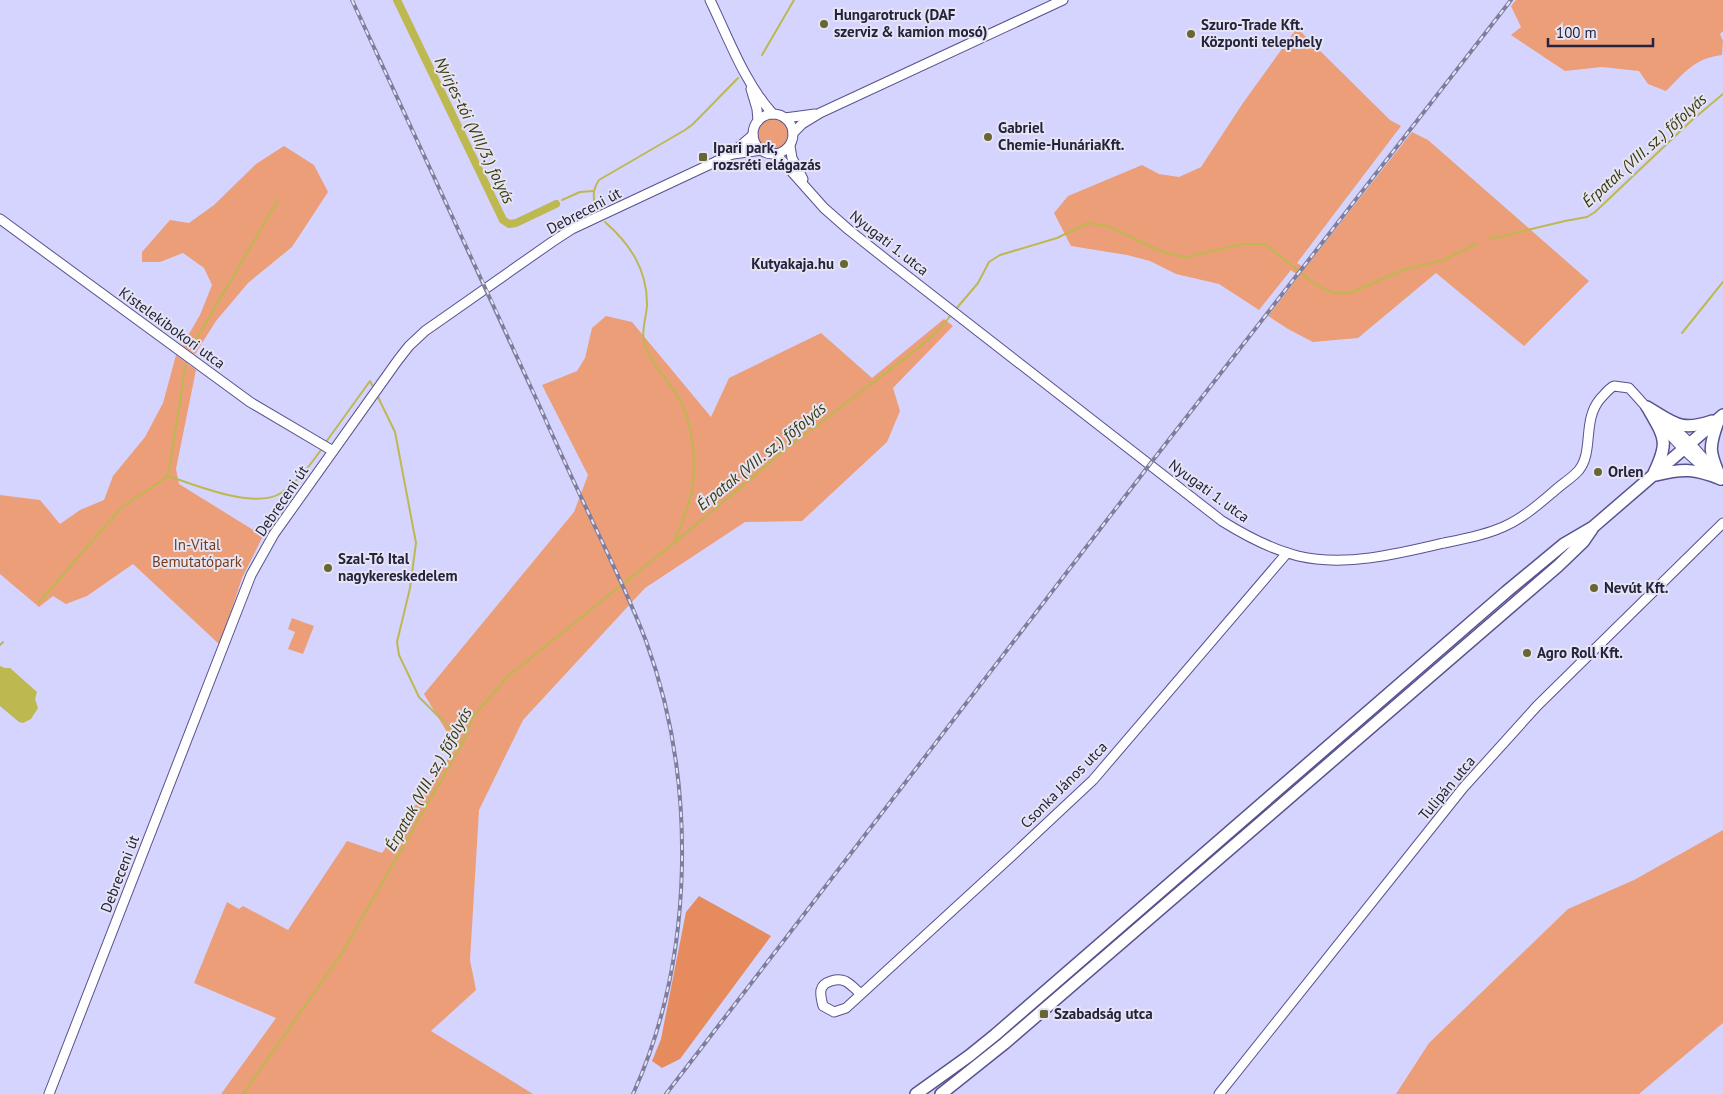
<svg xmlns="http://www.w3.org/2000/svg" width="1723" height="1094" font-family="'PT Sans',sans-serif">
  <rect width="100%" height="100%" fill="#d5d4fe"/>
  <g fill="#ec9e78">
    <path d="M 1516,0 L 1723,0 L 1723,31 L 1720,34 L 1723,41 L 1722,55 C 1695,58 1684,73 1666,91 L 1648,84 L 1639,71 L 1602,67 L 1565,71 L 1511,35 L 1521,27 L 1511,6 Z"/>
    <path d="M 1297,28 L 1390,120 L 1401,126 L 1297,263 L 1305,268 L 1412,132 L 1428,140 L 1589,281 L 1524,346 L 1436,273 L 1358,338 L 1313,342 L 1288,329 L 1268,316 L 1299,276 L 1291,270 L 1259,310 L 1219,284 L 1176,274 L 1150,261 L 1127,255 L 1071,246 L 1054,213 L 1068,196 L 1142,165 L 1159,174 L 1179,177 L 1201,167 L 1243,103 Z"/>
    <circle cx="774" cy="134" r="16"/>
    <path d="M 284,146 L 314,165 L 328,192 L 292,247 L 248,283 L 216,321 L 195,354 L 182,346 L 200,315 L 212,285 L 204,268 L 183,253 L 160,262 L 142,262 L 142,252 L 170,220 L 189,223 L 214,205 L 256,164 Z"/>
    <path d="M 606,316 L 632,322 L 711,417 L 729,378 L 821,333 L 872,378 L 944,319 L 953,326 L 893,388 L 900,411 L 887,442 L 802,521 L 745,522 L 645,588 L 523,720 L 479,810 L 470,960 L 476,990 L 431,1031 L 533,1094 L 221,1094 L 276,1018 L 194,983 L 227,902 L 239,909 L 243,906 L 288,930 L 347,841 L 382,853 L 456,747 L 424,694 L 574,512 L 588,475 L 542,385 L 577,371 L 585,358 L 592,328 Z"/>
    <path d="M 176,355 L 196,370 L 176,469 L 179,484 L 263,536 L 242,578 L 220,645 L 133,564 L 87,596 L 66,604 L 53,596 L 39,607 L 0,574 L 0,495 L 40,500 L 60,524 L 80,510 L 104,500 L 113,476 L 145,437 L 163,403 Z"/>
    <path d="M 292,618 L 314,626 L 303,654 L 288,649 L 295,632 L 288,629 Z"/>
    <path d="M 1723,830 L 1723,1023 L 1639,1094 L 1396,1094 L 1429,1043 L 1568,909 L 1634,880 Z"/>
  </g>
  <path fill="#e68b5d" d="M 699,896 L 771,936 L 680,1059 L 662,1068 L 652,1061 L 661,1039 L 686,912 Z"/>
  <path fill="#bdb84f" d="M 0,666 L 5,668 L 10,668 L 37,692 L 35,699 L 38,708 L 31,719 L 23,723 L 19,722 L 0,706 Z"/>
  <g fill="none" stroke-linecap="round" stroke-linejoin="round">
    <g stroke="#bdb84f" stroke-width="2">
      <path d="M 762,55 L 794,0"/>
      <path d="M 562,200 L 580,192 L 593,191"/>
      <path d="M 596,210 C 593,198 592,190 599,180 L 685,130 L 693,124 L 738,78"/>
      <path d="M 605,222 C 630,244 647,269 647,304 C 647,316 641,329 644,342 C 649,362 670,382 680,400 C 693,427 697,461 692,490 C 689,507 681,524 675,541"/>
      <path d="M 1490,239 L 1565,221 L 1587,217 L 1595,212 L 1691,121 L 1723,94"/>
      <path d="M 956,309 L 978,283 L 989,262 L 1000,255 L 1057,238 L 1088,223 L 1108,226 L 1165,253 L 1186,257 L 1243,244 L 1265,244 L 1316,285 L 1334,293 L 1350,293 L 1403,270 L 1443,260 L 1476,244"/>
      <path d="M 1682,333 L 1723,282"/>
      <path d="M 191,348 L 278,200"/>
      <path d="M 377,395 L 395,432 L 416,543 L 410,588 L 397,642 L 399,655 L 419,697 L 463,741"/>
      <path d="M 326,442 L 370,381 L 372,385"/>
      <path d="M 168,476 L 186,363"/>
      <path d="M 39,602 L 121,508 L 168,476 C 195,485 255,510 281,493 C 298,482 309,466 321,450"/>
      <path d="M 0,645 L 3,642"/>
      <path d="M 243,1094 L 342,953 L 463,742 L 473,717 L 507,677 L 675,542 L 791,445 L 917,349 L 939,330 L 951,315"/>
    </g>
    <path stroke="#bdb84f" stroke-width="8" d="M 397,0 L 503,220 L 509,224 L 516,223 L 556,204"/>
    <g stroke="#58528f" stroke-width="11">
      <g id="minor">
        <path d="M 710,0 C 728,37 745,84 773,114"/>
        <path d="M 751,89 L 757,109 L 758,121"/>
        <circle cx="773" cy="134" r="20"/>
        <path d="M 785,118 L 815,114"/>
        <path d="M 793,133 L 802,124 L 820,113 L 1063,0"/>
        <path d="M 790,146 L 792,158 L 803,179"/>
        <path d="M 733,154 L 762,150"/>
        <path d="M 776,154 L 824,208 L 849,230 L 888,261 L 1222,521 C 1246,536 1270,549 1298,556 C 1345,567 1398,554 1444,543 C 1464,539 1485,535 1503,527 C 1524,518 1541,502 1559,487 C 1565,482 1573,477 1579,470 C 1594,451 1582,421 1600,399 C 1605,394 1608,389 1614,386 L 1629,388 C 1656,416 1679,451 1712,473"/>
        <path d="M 0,219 L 250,402 L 333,451"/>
        <path d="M 1669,423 L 1690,443 L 1715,471"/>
        <path d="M 861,994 C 856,990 851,984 845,981 C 838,978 823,981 821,990 C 820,995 822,1002 823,1006 L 834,1012 L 846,1008 L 1014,854 L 1093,780 L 1287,553"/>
        <path d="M 49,1094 L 251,575 L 274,534 L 398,360 L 409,346 L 425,331 L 552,242 L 572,229 L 730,155 L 753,135"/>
        <path d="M 1219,1094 L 1463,788 L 1537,706 L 1723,523"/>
      </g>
    </g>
    <g stroke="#58528f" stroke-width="14">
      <g id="major">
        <path d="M 1647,407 C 1674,423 1680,432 1712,421"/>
        <path d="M 1649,410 C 1665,438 1669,442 1654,473"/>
        <path d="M 1719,419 C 1708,448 1709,452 1721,479"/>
        <path d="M 1656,475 C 1684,468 1695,469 1721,479"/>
        <path d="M 916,1094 L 969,1056 L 995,1035 L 1506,592 L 1564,544 L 1593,527 L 1723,415"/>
        <path d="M 941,1094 L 1005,1043 L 1558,566 L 1583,542 L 1592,529"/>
      </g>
    </g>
    <use href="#minor" stroke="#fff" stroke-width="9"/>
    <use href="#major" stroke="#fff" stroke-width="11"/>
    <g stroke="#7e7d9f" stroke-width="4">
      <g id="rail">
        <path d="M 352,0 C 414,135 478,270 539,405 C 558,448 578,491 598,533 C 615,569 632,604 646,641 C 697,780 695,958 633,1094"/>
        <path d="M 666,1094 L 1150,464 L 1511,0"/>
      </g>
    </g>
    <use href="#rail" stroke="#e5e4f3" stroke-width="2" stroke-dasharray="5.5" stroke-linecap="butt"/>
  </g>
  <g fill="#686632" stroke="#e5e4f3" stroke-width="2">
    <circle cx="824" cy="24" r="5"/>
    <circle cx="1191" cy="34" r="5"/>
    <circle cx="988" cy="137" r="5"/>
    <rect x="698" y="152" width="10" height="10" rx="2.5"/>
    <circle cx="844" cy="264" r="5"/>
    <circle cx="1598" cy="472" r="5"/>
    <circle cx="328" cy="568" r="5"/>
    <circle cx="1594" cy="588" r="5"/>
    <circle cx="1527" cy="653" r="5"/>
    <rect x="1039" y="1009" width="10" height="10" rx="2.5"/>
  </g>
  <g text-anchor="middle" stroke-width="4" stroke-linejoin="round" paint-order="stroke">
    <g font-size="15" font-weight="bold" fill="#24223c" stroke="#e5e4f3" text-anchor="start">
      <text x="834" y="20">Hungarotruck (DAF<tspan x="834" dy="17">szerviz &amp; kamion mosó)</tspan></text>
      <text x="1201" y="30">Szuro-Trade Kft.<tspan x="1201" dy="17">Központi telephely</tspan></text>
      <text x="998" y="133">Gabriel<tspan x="998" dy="17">Chemie-HunáriaKft.</tspan></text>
      <text x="713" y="153">Ipari park,<tspan x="713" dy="17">rozsréti elágazás</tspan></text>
      <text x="834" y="269" text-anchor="end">Kutyakaja.hu</text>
      <text x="1608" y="477">Orlen</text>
      <text x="338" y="564">Szal-Tó Ital<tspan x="338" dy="17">nagykereskedelem</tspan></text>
      <text x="1604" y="593">Nevút Kft.</text>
      <text x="1537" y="658">Agro Roll Kft.</text>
      <text x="1054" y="1019">Szabadság utca</text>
    </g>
    <g font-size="15" fill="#24223c" stroke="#e5e4f3">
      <text transform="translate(584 211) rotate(-28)" y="5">Debreceni út</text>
      <text transform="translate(889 243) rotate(38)" y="5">Nyugati 1. utca</text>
      <text transform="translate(172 328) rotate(36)" y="5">Kistelekibokori utca</text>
      <text transform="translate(1209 491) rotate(36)" y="5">Nyugati 1. utca</text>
      <text transform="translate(282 501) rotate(-56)" y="5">Debreceni út</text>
      <text transform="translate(1064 785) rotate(-45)" y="5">Csonka János utca</text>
      <text transform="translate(1447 788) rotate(-50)" y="5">Tulipán utca</text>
      <text transform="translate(120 874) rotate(-69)" y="5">Debreceni út</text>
    </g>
    <g font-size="15" fill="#773c1c" stroke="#e5e4f3">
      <text x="197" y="550">In-Vital<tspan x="197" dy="17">Bemutatópark</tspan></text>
    </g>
    <g font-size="16" font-style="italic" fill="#3b380b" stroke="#e5e4f3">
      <text transform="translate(475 130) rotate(64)" y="6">Nyírjes-tói (VIII/3.) folyás</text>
      <text transform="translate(1644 150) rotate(-42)" y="6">Érpatak (VIII. sz.) főfolyás</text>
      <text transform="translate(761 456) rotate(-39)" y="6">Érpatak (VIII. sz.) főfolyás</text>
      <text transform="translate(428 779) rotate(-61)" y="6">Érpatak (VIII. sz.) főfolyás</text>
    </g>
  </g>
  <path d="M1548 38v8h105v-8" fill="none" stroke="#24223c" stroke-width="2.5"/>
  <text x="1556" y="38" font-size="15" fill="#24223c" stroke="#e5e4f3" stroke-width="4" paint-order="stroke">100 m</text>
</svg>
